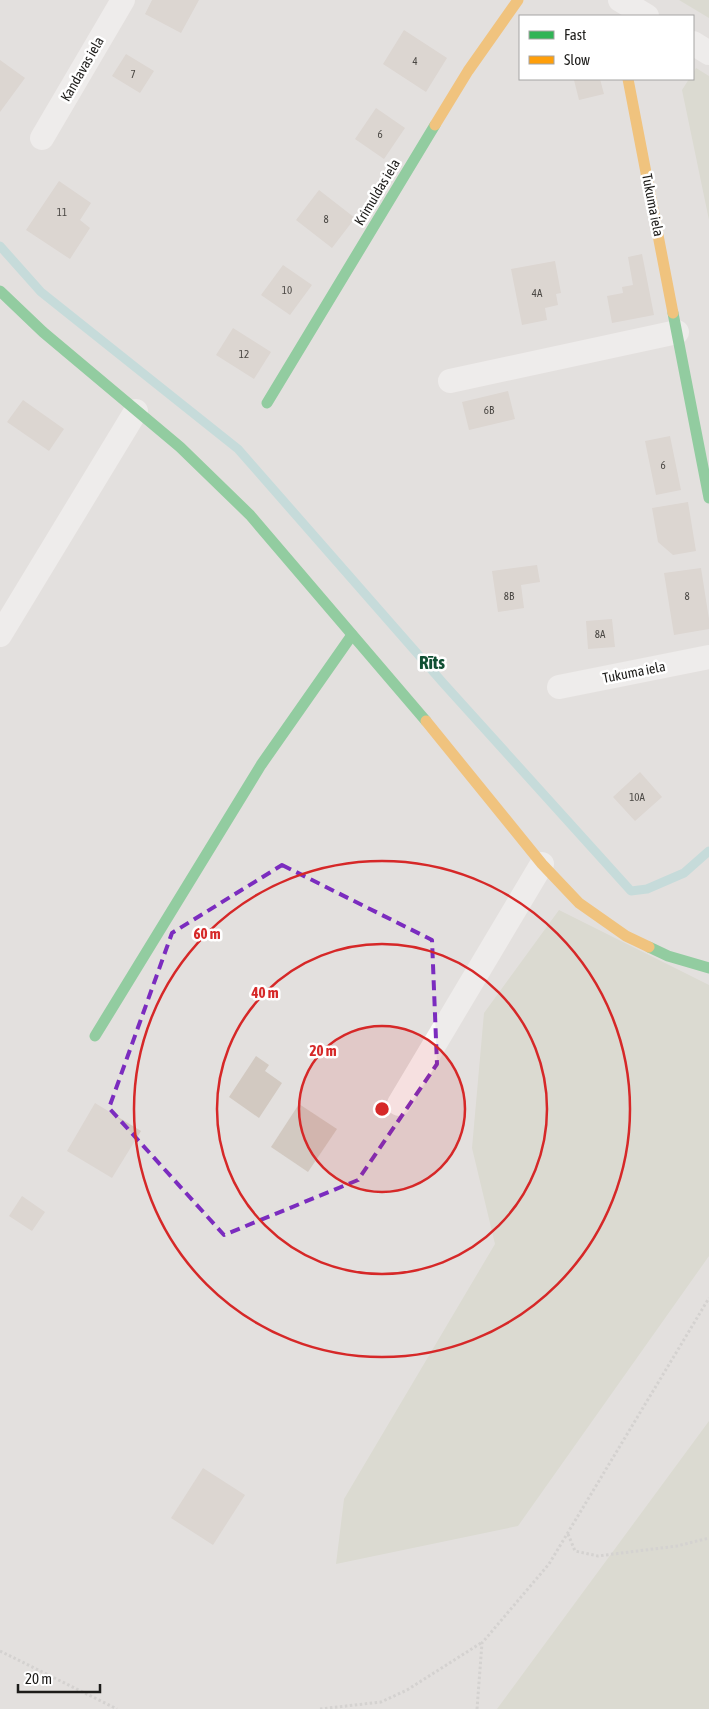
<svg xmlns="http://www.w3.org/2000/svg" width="709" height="1709" font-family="'Asap Condensed',sans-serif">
  <rect width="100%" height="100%" fill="#e3e0de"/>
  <g fill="#d0d3c1">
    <path d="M 679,0 L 709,0 L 709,18 Z"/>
    <path d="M 696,68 L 709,76 L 709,220 L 682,90 L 689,79 L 693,79 L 693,73 Z"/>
    <path d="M 559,910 L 709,985 L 709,1256 L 518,1526 L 336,1564 L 344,1499 L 495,1244 L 472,1148 L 484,1013 Z"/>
    <path d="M 709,1421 L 709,1709 L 497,1709 Z"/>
  </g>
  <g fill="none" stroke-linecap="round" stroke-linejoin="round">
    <path stroke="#a3d6d6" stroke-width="9" d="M 0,246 L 41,292 L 238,449 L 444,684 L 631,891 L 647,889 L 684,873 L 709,851"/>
  </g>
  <g fill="#d2c9c1">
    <path d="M 152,0 L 199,0 L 181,33 L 145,14 Z"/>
    <path d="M 404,30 L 447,58 L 426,92 L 383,64 Z"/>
    <path d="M 126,54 L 154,71 L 140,93 L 112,76 Z"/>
    <path d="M 0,60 L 25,78 L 0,112 Z"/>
    <path d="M 577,79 L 600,79 L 604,94 L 579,100 L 574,80 Z"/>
    <path d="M 376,108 L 405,128 L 384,159 L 355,139 Z"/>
    <path d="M 59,181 L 91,203 L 80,220 L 90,228 L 70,259 L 26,230 Z"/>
    <path d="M 319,190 L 355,218 L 332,248 L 296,220 Z"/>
    <path d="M 642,254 L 654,315 L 612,323 L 607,296 L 623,293 L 622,287 L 633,285 L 628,257 Z"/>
    <path d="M 555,261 L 561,293 L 556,294 L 558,305 L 545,308 L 547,320 L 522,325 L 511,269 Z"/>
    <path d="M 283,265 L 312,285 L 290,315 L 261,295 Z"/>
    <path d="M 233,328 L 271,352 L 254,379 L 216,355 Z"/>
    <path d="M 508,391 L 515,419 L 469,430 L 462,402 Z"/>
    <path d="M 23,400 L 64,429 L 49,451 L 7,422 Z"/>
    <path d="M 670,436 L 681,490 L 656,495 L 645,441 Z"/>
    <path d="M 688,502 L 696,551 L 673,555 L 658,542 L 652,508 Z"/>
    <path d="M 537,565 L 540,582 L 521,585 L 524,608 L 498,612 L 492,571 Z"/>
    <path d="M 701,568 L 709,619 L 709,629 L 674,635 L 664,573 Z"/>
    <path d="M 612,619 L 615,647 L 588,649 L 586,621 Z"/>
    <path d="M 640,772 L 662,797 L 635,821 L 613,797 Z"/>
    <path d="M 256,1056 L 269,1065 L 265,1071 L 282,1083 L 259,1118 L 229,1097 Z"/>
    <path d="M 95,1103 L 141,1131 L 112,1178 L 67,1151 Z"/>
    <path d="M 299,1104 L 337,1129 L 308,1172 L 271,1147 Z"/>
    <path d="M 22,1196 L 45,1212 L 32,1231 L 9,1216 Z"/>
    <path d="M 203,1468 L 245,1495 L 213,1545 L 171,1518 Z"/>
  </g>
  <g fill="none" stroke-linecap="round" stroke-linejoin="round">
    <g stroke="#c1c0bf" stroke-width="3" stroke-dasharray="2.5 2.5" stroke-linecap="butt">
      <path d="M 568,1534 L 575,1551 L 598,1556 L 677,1546 L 709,1538"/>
      <path d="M 0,1651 L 117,1709"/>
      <path d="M 320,1709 L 381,1702 L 407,1690 L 481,1643"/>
      <path d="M 477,1709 L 482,1643 L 549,1564 L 709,1298"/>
    </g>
    <g stroke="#fbfafa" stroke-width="24">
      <path d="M 620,0 L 647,16"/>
      <path d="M 693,43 L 709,53"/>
      <path d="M 42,138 L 123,0"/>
      <path d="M 450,381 L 677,332"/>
      <path d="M 0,635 L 136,411"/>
      <path d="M 559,687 L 709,657"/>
      <path d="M 399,1104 L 542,864"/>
    </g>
    <g stroke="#30b455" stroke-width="11">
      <path d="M 0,291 L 43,332 L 180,447 L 250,515 L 426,721"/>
      <path d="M 673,313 L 709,498"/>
      <path d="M 267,403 L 435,125"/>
      <path d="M 649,947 L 668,956 L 709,968"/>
      <path d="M 95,1036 L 261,765 L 352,635"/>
    </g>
    <g stroke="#ff9f0a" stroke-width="11">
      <path d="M 628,79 L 673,313"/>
      <path d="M 435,125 L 468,71 L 518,0"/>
      <path d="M 426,721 L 542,864 L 579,903 L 626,936 L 649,947"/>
    </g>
  </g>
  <path d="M0 0H709V1709H0ZM 282,865 L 432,940 L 437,1064 L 358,1180 L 224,1235 L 109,1108 L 172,933 Z" fill="#e3e0de" fill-opacity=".55" fill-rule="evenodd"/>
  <path fill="none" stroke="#7b2cbf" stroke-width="4" stroke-dasharray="10 6" stroke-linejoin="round" d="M 282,865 L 432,940 L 437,1064 L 358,1180 L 224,1235 L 109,1108 L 172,933 Z"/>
  <circle cx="382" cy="1109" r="83" fill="#d62828" fill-opacity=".12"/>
  <g fill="none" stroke="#d62828" stroke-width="2.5">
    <circle cx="382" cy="1109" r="83"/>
    <circle cx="382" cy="1109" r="165"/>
    <circle cx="382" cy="1109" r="248"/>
  </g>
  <g text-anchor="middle" stroke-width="5" stroke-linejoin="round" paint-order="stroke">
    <g font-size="11" fill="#4b4844">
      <text x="415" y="65">4</text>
      <text x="133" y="78">7</text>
      <text x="380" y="138">6</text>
      <text x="62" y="216">11</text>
      <text x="326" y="223">8</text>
      <text x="287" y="294">10</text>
      <text x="537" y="297">4A</text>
      <text x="244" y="358">12</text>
      <text x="489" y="414">6B</text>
      <text x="663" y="469">6</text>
      <text x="509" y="600">8B</text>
      <text x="687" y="600">8</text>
      <text x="600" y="638">8A</text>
      <text x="637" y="801">10A</text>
    </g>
    <g font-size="14" fill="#1d1c1a" stroke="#fff">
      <text transform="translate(82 69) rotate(-60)" y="5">Kandavas iela</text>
      <text transform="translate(377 192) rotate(-59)" y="5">Krimuldas iela</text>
      <text transform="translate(653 205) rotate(79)" y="5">Tukuma iela</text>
      <text transform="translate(634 672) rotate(-11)" y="5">Tukuma iela</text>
    </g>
    <g font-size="19" font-weight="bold" fill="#105034" stroke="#fff">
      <text x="432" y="669">Rīts</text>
    </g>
  </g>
  <circle cx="382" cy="1109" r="8" fill="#d62828" stroke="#fff" stroke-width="2.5"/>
  <g font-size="15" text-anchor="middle" font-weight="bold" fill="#d62828" stroke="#fff" stroke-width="5" stroke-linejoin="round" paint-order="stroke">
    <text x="207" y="939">60 m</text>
    <text x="265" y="998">40 m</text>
    <text x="323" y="1056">20 m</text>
  </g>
  <rect x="519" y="15" width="175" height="65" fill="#ffffff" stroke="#a5a4a3"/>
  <rect x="529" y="31" width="25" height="8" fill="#30b455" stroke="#a5a4a3"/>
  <text x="564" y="40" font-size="15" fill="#1d1c1a">Fast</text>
  <rect x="529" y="56" width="25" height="8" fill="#ff9f0a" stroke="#a5a4a3"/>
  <text x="564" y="65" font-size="15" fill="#1d1c1a">Slow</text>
  <path d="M18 1684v8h82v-8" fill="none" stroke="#1d1c1a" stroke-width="2.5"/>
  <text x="25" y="1684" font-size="15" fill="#1d1c1a" stroke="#ffffff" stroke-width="4" paint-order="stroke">20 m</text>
</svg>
